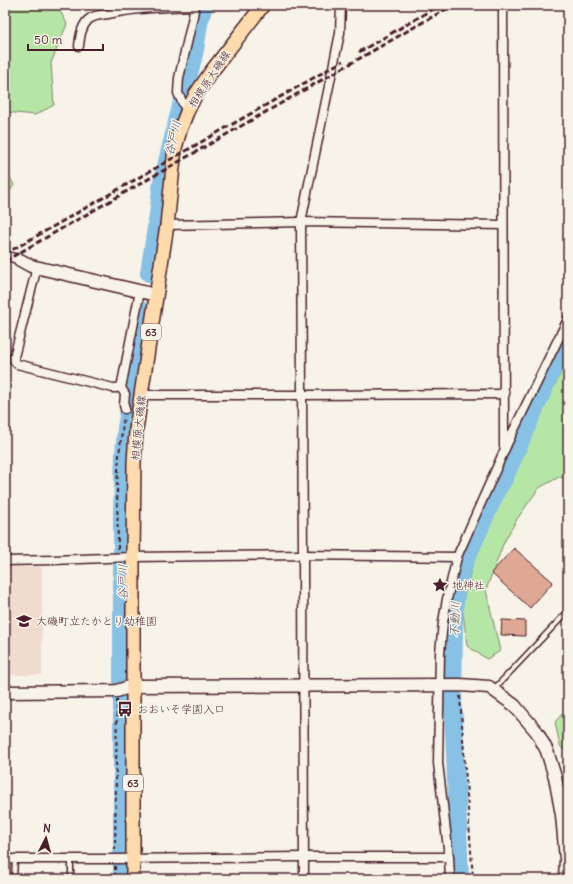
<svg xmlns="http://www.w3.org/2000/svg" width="573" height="884" font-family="Delius,'Klee One',sans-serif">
  <rect width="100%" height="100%" fill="#f7f3e8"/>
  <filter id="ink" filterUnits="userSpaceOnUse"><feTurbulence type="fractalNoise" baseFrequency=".025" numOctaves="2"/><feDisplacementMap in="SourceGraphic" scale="8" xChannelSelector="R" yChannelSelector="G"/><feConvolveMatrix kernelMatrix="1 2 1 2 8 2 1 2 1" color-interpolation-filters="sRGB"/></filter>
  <g filter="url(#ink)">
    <path fill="#f0dccf" d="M 5,566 L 42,567 L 42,675 L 5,675 Z"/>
    <g fill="#b6e6a5" stroke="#808268">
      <path d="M 5,5 L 57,5 L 67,24 L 51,63 L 54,105 L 35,115 L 5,112 Z"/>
      <path d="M 5,168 L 14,185 L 5,199 Z"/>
      <path d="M 568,359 L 568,479 L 559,477 L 539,488 L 517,519 L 504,542 L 486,590 L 500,651 L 487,659 L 467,646 L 462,604 L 477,547 L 538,418 Z"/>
      <path d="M 568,707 L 568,754 L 560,746 L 555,722 Z"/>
    </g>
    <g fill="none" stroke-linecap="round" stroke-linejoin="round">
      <g stroke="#87c1e6" stroke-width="18">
        <path d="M 149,273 L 158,215 L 162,182 L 195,50 L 199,24 L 204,5"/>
        <path d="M 122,879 L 122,513 L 124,454 L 126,429 L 136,365 L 143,311"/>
        <path d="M 460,879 L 453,704 L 454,623 L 456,590 L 463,566 L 498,488 L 503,481 L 568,334"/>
      </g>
    </g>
    <g fill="#dfa895" stroke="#4a1f2b">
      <path d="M 514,548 L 553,582 L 530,608 L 491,573 Z"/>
      <path d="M 502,620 L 525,621 L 525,636 L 501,635 Z"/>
    </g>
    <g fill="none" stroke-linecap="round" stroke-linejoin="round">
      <g stroke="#4a1f2b" stroke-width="7">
        <g id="lane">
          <path d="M 495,688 L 568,611"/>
          <path d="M 14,879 L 15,859"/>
          <path d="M 71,879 L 71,858"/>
        </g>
      </g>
      <g stroke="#4a1f2b" stroke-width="11">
        <g id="street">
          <path d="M 503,5 L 504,446"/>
          <path d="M 79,46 C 80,37 81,27 88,20 C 93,15 101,15 108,14 C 137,8 166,7 195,6"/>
          <path d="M 187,112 L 178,93 L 179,78 L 192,21 L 195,5"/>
          <path d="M 167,225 L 301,222 L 503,225"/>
          <path d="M 5,255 L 20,260"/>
          <path d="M 37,267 L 14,357 L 14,360 L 17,364 L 113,388 L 117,388 L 121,386"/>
          <path d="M 141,395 L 302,395 L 505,394"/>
          <path d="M 125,409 L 124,405 L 125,394 L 121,388 L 140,291"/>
          <path d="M 5,561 L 53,560 L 133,557 L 303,555 L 457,557"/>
          <path d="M 5,859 L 115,859 L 304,857 L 449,857"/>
          <path d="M 304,879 L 303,555 L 301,222 L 340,33 L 341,5"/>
          <path d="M 450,879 L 449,857 L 438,763 L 440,653 L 443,622 L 447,599 L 457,557 L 508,442 L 568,319"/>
        </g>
      </g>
      <g stroke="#4a1f2b" stroke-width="15">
        <g id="secondary">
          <path d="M 20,260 L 31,266 L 156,295"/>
          <path d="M 5,692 L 117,691 L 132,686 L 460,685 L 489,687 L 514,705 L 537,732 L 547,751 L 555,777 L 562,815 L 566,859 L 565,879"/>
        </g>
      </g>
      <g stroke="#4a1f2b" stroke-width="16">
        <path id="primary" d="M 133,879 L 133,557 L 134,463 L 136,430 L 141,395 L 167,225 L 175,148 L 180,130 L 187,112 L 196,94 L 211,72 L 263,5"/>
      </g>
      <g stroke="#4a1f2b" stroke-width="2" stroke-dasharray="4 3" stroke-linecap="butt">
        <path d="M 118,549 L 117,487 L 119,455 L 124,416"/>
        <path d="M 460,696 L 473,879"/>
        <path d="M 115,850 L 117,700"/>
        <path d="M 115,866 L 115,879"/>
      </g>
      <use href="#lane" stroke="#f7f3e8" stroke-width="4"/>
      <use href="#street" stroke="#f7f3e8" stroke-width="8"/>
      <use href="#secondary" stroke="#f7f3e8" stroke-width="12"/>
      <use href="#primary" stroke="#fedbac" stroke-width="13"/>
      <g stroke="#4a1f2b" stroke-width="3" stroke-dasharray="6 3" stroke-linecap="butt">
        <path d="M 359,52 L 440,5"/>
        <path d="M 5,254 L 343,61"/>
        <path d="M 5,261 L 453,5"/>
      </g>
    </g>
  </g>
  <defs>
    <g id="sight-bare" transform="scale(1.2)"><path d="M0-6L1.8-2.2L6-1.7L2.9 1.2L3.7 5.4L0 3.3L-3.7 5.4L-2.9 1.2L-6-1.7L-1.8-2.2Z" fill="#4a1f2b" stroke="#f7f3e8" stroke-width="2.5" paint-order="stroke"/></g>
    <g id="school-bare" transform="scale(1.2)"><path d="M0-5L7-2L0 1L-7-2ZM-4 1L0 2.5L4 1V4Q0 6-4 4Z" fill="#4a1f2b" stroke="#f7f3e8" stroke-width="2.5" paint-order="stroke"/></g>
    <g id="bus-bare" transform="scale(1.2)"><path d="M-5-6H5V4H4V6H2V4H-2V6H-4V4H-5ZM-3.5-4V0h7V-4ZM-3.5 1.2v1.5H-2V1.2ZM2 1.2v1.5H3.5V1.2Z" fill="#4a1f2b" stroke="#f7f3e8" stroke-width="2.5" paint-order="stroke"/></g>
  </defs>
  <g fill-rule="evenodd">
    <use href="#sight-bare" x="440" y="585"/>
    <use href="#school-bare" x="24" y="621"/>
    <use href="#bus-bare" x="125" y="709"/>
  </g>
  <g text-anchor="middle" stroke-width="3" stroke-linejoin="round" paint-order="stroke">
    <g fill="#f7f3e8" stroke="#7e5f64" stroke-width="1">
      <rect x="141" y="324" width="20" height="16" rx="3"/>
      <rect x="123" y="775" width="20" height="16" rx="3"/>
    </g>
    <g font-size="10" font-weight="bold" fill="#4a1f2b">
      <text x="151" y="336">63</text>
      <text x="133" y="787">63</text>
    </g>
    <g font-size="11" fill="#4a1f2b" stroke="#f7f3e8">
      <text transform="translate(209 79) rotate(-56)" y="4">相模原大磯線</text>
      <text transform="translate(138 428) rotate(-84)" y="4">相模原大磯線</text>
    </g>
    <g font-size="11" fill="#4a1f2b" stroke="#f7f3e8" text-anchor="start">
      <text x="452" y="589">地神社</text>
      <text x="36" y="625">大磯町立たかとり幼稚園</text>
      <text x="137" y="713">おおいそ学園入口</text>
    </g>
    <g font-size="12" font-style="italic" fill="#5c5063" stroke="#f7f3e8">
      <text transform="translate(173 138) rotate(-76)" y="4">谷戸川</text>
      <text transform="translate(123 582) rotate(-90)" y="4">谷戸川</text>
      <text transform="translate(455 619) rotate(-88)" y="4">不動川</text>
    </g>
  </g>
  <rect width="573" height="884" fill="none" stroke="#f7f3e8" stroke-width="20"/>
  <rect x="10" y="10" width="553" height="864" fill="none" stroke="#4a1f2b" stroke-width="1.5" filter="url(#ink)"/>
  <g transform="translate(46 838) rotate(6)" stroke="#f7f3e8" stroke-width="3" paint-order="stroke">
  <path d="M0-3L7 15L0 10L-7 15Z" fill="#4a1f2b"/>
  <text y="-6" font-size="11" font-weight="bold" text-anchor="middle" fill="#4a1f2b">N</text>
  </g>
  <path d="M28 44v6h75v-6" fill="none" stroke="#4a1f2b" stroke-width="2"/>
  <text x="34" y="44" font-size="12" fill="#4a1f2b" stroke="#f7f3e8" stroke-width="3" paint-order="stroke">50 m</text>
</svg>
